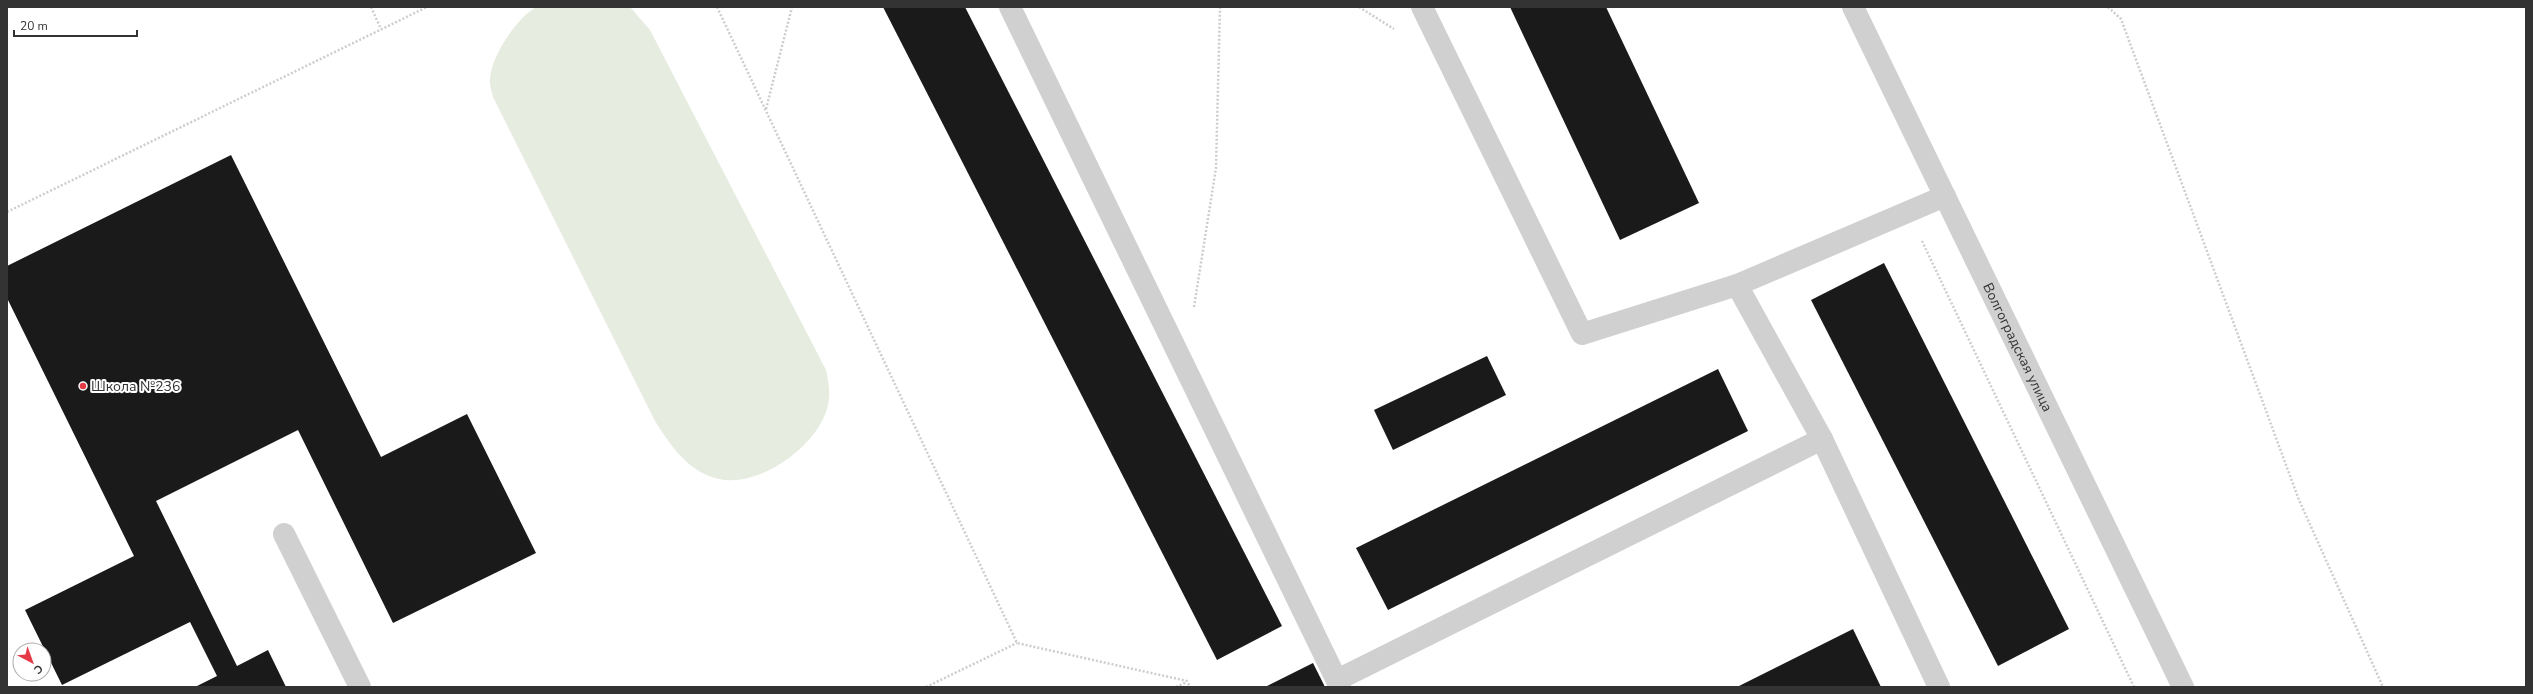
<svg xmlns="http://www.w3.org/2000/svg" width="2533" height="694" font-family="'Nunito Sans',sans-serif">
  <rect width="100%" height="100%" fill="#fff"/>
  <path fill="#e6ecdf" d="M 536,7 L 630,7 L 650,30 L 826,370 C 829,384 831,395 827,409 C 816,447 759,488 719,479 C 688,472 671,446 655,421 L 493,97 C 492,92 489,84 490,79 C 491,56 517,18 536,7 Z"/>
  <g fill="#1a1a1a">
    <path d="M 883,7 L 965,7 L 1282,626 L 1217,660 Z"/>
    <path d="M 1510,7 L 1606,7 L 1699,203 L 1620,240 Z"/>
    <path d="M 231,155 L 381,457 L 467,414 L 536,553 L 393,623 L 298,430 L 156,501 L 237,666 L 268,650 L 286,687 L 195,687 L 217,676 L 190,622 L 62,685 L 25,610 L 134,556 L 7,298 L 7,266 Z"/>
    <path d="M 1884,263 L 2069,629 L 1998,666 L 1811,300 Z"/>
    <path d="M 1487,356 L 1506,395 L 1393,450 L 1374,410 Z"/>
    <path d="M 1718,369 L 1748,431 L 1388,610 L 1356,548 Z"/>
    <path d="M 1853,629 L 1881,687 L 1737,687 Z"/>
    <path d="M 1313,663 L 1325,687 L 1265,687 Z"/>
  </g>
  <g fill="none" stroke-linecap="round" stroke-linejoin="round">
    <g stroke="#cdcdcd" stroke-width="2.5" stroke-dasharray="2 2" stroke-linecap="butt">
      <path d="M 371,7 L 381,29"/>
      <path d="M 717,7 L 1017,643 L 1187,681 L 1190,687"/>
      <path d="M 1359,7 L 1394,29"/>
      <path d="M 2108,7 L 2121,19 L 2299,500 L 2383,687"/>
      <path d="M 766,109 L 792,7"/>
      <path d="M 7,212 L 427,7"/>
      <path d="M 1922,241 L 2134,687"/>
      <path d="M 1194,307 L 1216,168 L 1220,7"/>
      <path d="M 926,687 L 1017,643"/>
      <path d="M 1176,687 L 1187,682"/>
    </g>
    <g stroke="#d0d0d0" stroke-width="22">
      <path d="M 1010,7 L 1340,687"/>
      <path d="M 1422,7 L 1582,334 L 1737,285 L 1945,196"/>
      <path id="s1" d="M 1853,7 L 2183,687"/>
      <path d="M 1737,285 L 1822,439 L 1939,687"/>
      <path d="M 284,534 L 360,687"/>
      <path d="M 1337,680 L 1822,439"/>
    </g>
  </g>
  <circle fill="#e63946" stroke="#fff" stroke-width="1.5" cx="83" cy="386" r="4"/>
  <g text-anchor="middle" stroke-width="4" stroke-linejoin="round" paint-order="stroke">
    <g font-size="14" fill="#333" stroke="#fff">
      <text dy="5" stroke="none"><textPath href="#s1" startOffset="378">Волгоградская улица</textPath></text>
    </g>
    <g font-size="14" fill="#333" stroke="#fff" text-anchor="start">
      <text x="91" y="391">Школа №236</text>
    </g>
  </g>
  <rect width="2533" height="694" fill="none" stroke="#333333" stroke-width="16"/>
  <g transform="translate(32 662) rotate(139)"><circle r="19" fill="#ffffff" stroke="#adadad"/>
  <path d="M0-3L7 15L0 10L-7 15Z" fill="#e63946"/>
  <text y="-6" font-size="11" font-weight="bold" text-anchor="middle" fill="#333333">С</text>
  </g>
  <path d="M14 30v6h123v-6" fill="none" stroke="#333333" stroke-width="2"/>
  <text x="20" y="30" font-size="12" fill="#333333" stroke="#ffffff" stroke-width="3" paint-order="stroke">20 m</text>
</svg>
